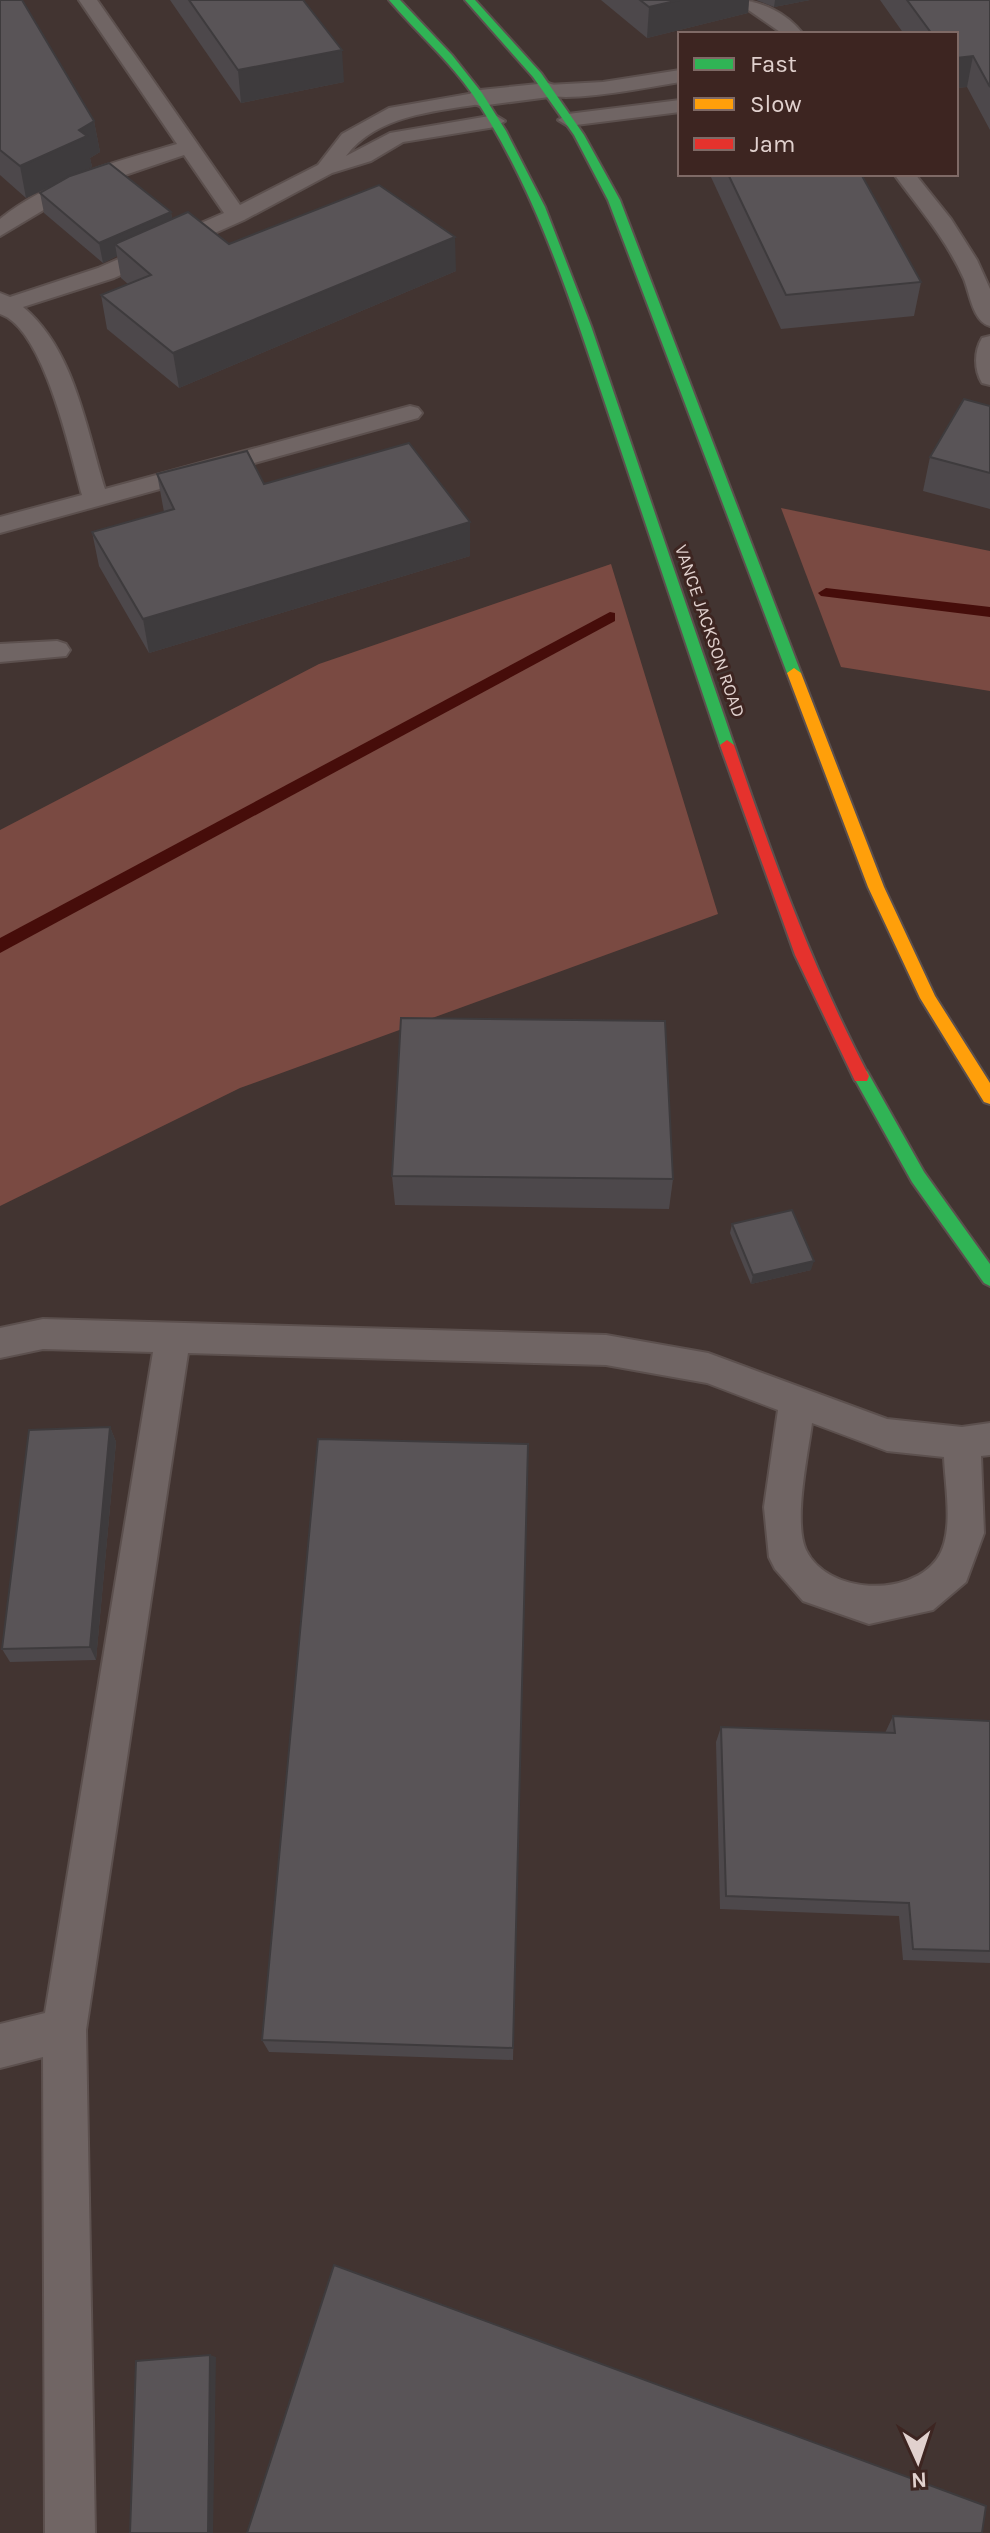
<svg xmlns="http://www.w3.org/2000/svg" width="990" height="2533" font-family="Karla,sans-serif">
  <rect width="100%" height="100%" fill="#423431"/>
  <g fill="#7a4a42">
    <path d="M 781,508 L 990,551 L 990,691 L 841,667 Z"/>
    <path d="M 611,564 L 718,914 L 240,1088 L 0,1206 L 0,830 L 319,664 Z"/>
  </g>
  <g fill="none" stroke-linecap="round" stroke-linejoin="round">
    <g fill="#460d0a" fill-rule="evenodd">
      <path d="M 826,588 L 990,607 L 990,617 L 821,596 L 818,593 Z"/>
      <path d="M 610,612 L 615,613 L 615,621 L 0,953 L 0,938 Z"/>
    </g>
    <g stroke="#5c504e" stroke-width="4">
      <g id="lane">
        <path d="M 79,0 L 97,0 L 240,205 L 318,165 L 342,134 L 389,108 L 480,92 L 490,98 L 480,104 C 432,112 377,115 346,156 L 390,133 L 495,115 L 505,121 L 495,127 L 403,142 L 371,161 L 332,173 L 244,220 L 114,278 L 23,307 C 74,349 86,428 105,489 L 410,406 L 418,408 L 422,413 L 418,418 L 0,533 L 0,517 L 82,495 C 70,452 44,328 0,314 L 0,293 L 10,297 L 98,268 L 224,213 L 184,155 L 72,193 L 0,236 L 0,219 C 51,178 115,162 177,144 Z"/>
        <path d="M 734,0 C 760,0 786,12 803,34 L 783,34 Z"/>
        <path d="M 680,70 L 680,82 C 655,86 553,107 538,91 L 548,85 L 603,82 Z"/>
        <path d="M 680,100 L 680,112 L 568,126 L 558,120 L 568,114 Z"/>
        <path d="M 894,174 L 915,174 L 951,219 L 977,260 L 990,289 L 990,326 C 973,322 970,294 964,279 C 945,237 920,210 894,174 Z"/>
        <path d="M 990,336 L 990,385 L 982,383 C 974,370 974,351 982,338 Z"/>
        <path d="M 57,641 L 66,644 L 70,650 L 66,656 L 0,662 L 0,644 Z"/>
        <path d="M 43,1319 L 606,1335 L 708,1353 L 887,1419 L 962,1427 L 990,1423 L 990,1455 L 981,1456 L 984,1533 L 966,1582 L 933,1610 L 869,1624 L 803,1601 L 775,1569 L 769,1557 L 764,1507 L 778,1410 L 707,1383 L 606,1365 L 188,1353 L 86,2030 L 95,2533 L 45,2533 L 43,2057 L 0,2068 L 0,2024 L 45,2013 L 153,1352 L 43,1349 L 0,1358 L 0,1328 ZM 812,1423 L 887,1451 L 944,1457 C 945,1486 955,1534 937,1559 C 909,1598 827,1594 806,1550 C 793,1522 808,1454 812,1423 Z"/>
      </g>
    </g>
    <g stroke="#5c504e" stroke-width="4">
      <path id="street" d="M 548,83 L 557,86 L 561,91 L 557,96 L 480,106 L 471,103 L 467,98 L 471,93 L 480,90 Z"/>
    </g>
    <g stroke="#5c504e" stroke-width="4">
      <g id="fast">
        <path d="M 389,0 L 400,0 L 452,55 L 482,93 L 506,131 L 545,207 L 591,326 L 734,745 L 732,749 L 722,749 L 720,745 C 682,632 644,519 606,406 C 570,299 536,190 473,95 C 449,60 416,32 389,0 Z"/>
        <path d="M 465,0 L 475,0 L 541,73 L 584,135 L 620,200 L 801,673 L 799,676 L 794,678 L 787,673 L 608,200 L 574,135 L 533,77 Z"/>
        <path d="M 861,1069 L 867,1071 L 924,1172 L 990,1264 L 990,1286 L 984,1283 L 912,1182 L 853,1076 Z"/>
      </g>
    </g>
    <g stroke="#5c504e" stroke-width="4">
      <path id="slow" d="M 794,668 L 801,673 L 884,887 L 935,996 L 990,1083 L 990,1104 L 984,1102 L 920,998 L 868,887 L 787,673 Z"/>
    </g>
    <g stroke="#5c504e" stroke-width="4">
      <path id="jam" d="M 727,740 L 734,745 C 773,859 813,970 869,1076 L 867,1081 L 855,1081 L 795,955 L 720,745 Z"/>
    </g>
    <use href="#lane" fill="#706564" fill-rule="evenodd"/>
    <use href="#street" fill="#706564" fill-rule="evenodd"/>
    <use href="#fast" fill="#30b455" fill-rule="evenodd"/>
    <use href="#slow" fill="#ff9f0a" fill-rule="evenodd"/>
    <use href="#jam" fill="#e5322d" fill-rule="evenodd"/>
  </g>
  <g fill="#4d484b">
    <path d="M 0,0 L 94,121 L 100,152 L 90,158 L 92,167 L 81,172 L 171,212 L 172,219 L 229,244 L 456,271 L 179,388 L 107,329 L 101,295 L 128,284 L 121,278 L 117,256 L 103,263 L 44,213 L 40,193 L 58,183 L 26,198 L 0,175 Z"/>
    <path d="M 170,0 L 303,0 L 344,82 L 241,103 Z"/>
    <path d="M 601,0 L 749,0 L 748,13 L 647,38 Z"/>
    <path d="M 756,0 L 810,0 L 774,7 Z"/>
    <path d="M 880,0 L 990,0 L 990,130 L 967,87 L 956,88 L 956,34 L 904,34 Z"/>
    <path d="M 711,174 L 861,174 L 921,282 L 914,316 L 781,329 L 711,177 Z"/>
    <path d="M 990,406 L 990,509 L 923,491 L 930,457 Z"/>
    <path d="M 157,474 L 264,484 L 470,522 L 470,556 L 149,653 L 99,566 L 92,532 L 164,512 Z"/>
    <path d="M 392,1176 L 673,1179 L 669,1209 L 395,1205 Z"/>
    <path d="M 732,1224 L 811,1270 L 751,1284 L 730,1233 Z"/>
    <path d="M 110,1427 L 116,1442 L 96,1660 L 10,1662 L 2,1649 Z"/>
    <path d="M 528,1444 L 513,2060 L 269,2052 L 262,2040 Z"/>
    <path d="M 893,1716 L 990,1721 L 990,1963 L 903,1960 L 899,1916 L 720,1909 L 716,1742 L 721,1727 L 885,1733 Z"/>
  </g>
  <g fill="#3e3b3d">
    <path d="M 679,0 L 749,0 L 748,13 L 647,38 L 649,7 Z"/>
    <path d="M 775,0 L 810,0 L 774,7 Z"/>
    <path d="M 342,50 L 344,82 L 241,103 L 238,70 Z"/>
    <path d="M 973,56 L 967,87 L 956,88 L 956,58 Z"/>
    <path d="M 94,121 L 100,152 L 90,158 L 92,167 L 26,198 L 20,166 Z"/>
    <path d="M 171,212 L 174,232 L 115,244 L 117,256 L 103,263 L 99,243 Z"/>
    <path d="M 455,237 L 456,271 L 179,388 L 173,353 Z"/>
    <path d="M 470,522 L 470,556 L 149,653 L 143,619 Z"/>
    <path d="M 814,1261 L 811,1270 L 751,1284 L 753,1275 Z"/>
    <path d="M 110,1427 L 116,1442 L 96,1660 L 90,1647 Z"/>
    <path d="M 210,2355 L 216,2357 L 213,2533 L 208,2533 Z"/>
  </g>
  <g fill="#595457" stroke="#3e3b3d" stroke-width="2">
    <path d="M 0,0 L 22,0 L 94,121 L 79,130 L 87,136 L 20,166 L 0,150 Z"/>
    <path d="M 189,0 L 303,0 L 342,50 L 238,70 Z"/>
    <path d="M 640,0 L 679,0 L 649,7 Z"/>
    <path d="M 907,0 L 990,0 L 990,87 L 973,56 L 956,58 L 956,34 L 932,34 Z"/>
    <path d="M 109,163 L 171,212 L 99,243 L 40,193 L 70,176 Z"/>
    <path d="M 728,174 L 861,174 L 921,282 L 786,295 Z"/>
    <path d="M 379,185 L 455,237 L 173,353 L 101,295 L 151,275 L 115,244 L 188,212 L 229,244 Z"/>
    <path d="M 964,399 L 990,406 L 990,473 L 930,457 Z"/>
    <path d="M 409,443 L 470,522 L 143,619 L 92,532 L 174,509 L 157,474 L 247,451 L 264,484 Z"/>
    <path d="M 401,1018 L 665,1021 L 673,1179 L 392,1176 Z"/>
    <path d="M 792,1210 L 814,1261 L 753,1275 L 732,1224 Z"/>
    <path d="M 110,1427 L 90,1647 L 2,1649 L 29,1430 Z"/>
    <path d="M 318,1439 L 528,1444 L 513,2048 L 262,2040 Z"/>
    <path d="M 893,1716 L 990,1721 L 990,1951 L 913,1949 L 909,1903 L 726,1896 L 721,1727 L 895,1733 Z"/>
    <path d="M 334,2265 L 986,2506 L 982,2533 L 247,2533 Z"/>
    <path d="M 210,2355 L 208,2533 L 130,2533 L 136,2361 Z"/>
  </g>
  <g text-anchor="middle" stroke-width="6" stroke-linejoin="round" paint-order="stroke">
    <g font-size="18" fill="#e1d1ce" stroke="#3d2521">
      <text transform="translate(710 631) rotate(71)" y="6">VANCE JACKSON ROAD</text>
    </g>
  </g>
  <rect x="678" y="32" width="280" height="144" fill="#3d2521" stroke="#7f6a66" stroke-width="2"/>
  <rect x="694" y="58" width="40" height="12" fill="#30b455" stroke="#7f6a66" stroke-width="2"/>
  <text x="750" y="72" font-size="24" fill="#e1d1ce">Fast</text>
  <rect x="694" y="98" width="40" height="12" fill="#ff9f0a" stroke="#7f6a66" stroke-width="2"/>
  <text x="750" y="112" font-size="24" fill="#e1d1ce">Slow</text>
  <rect x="694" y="138" width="40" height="12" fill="#e5322d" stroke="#7f6a66" stroke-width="2"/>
  <text x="750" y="152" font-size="24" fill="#e1d1ce">Jam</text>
  <g transform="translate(918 2461) rotate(177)" stroke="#3d2521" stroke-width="6" paint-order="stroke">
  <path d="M0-6L14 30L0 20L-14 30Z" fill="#e1d1ce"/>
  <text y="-12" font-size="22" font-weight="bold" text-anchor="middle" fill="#e1d1ce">N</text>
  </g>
</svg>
